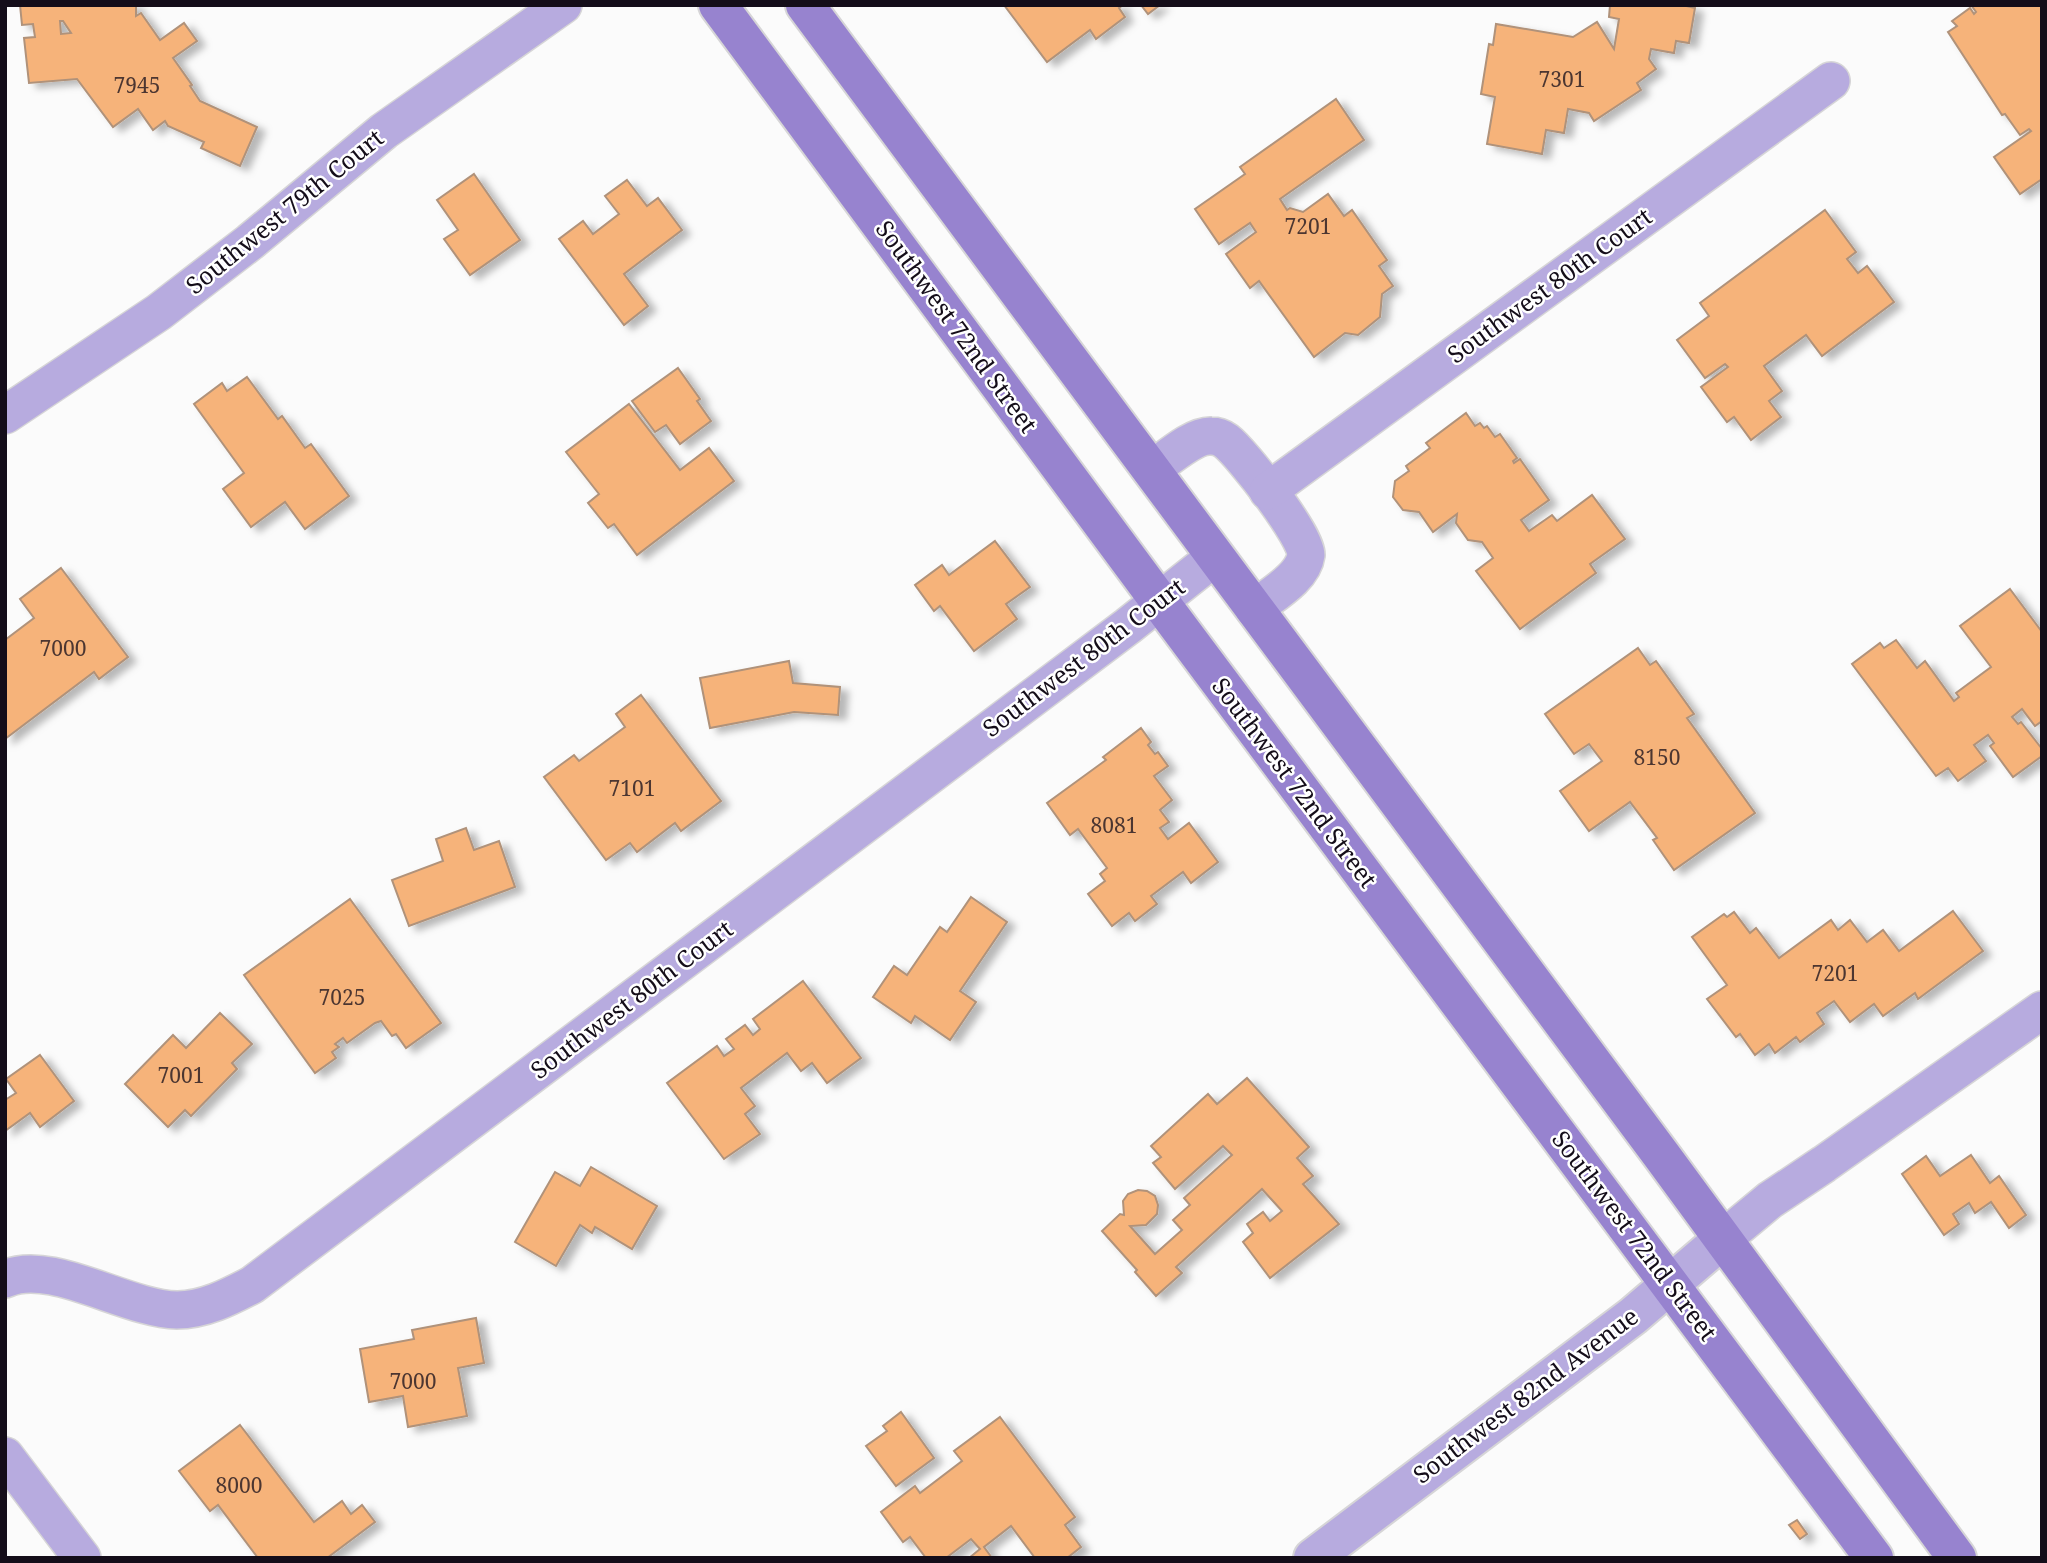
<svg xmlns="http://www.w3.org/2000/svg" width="2047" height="1563" font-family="'Noto Serif',serif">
  <defs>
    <filter id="shadow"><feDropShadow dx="8" dy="4.5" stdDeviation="3.5" flood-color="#0004"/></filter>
  </defs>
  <rect width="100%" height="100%" fill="#fbfbfb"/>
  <g fill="#f6b37a" stroke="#b0927a" stroke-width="2" fill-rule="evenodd" filter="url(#shadow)">
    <path d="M 20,5 L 136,5 L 136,16 L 141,13 L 160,40 L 184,23 L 197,41 L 173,58 L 192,85 L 190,86 L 200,101 L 257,127 L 240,166 L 201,148 L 204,142 L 168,126 L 165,121 L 153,130 L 138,109 L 113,127 L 77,79 L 29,83 L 24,38 L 35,37 L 33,24 L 22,25 ZM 60,21 L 63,21 L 71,33 L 61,34 Z"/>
    <path d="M 1004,5 L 1123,5 L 1119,8 L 1125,17 L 1096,39 L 1090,30 L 1047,62 Z"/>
    <path d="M 1141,5 L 1160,5 L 1148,14 Z"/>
    <path d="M 1610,5 L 1682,5 L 1695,8 L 1689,43 L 1676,41 L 1674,53 L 1651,49 L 1649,59 L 1656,69 L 1637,83 L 1641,90 L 1594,121 L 1589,113 L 1568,109 L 1564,133 L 1546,130 L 1542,154 L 1487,144 L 1495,97 L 1481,94 L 1489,44 L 1493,45 L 1496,24 L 1573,37 L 1597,22 L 1614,49 L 1619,19 L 1609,17 Z"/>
    <path d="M 1971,5 L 2042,5 L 2042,179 L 2020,194 L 1994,157 L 2031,131 L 2029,129 L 2020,135 L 2005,114 L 2002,115 L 1948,32 L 1957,26 L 1952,21 L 1970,8 L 1974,14 L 1976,12 Z"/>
    <path d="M 1336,99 L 1364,140 L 1280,199 L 1287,210 L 1290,208 L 1303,212 L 1328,194 L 1344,216 L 1352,210 L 1387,260 L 1379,266 L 1393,286 L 1382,294 L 1380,317 L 1358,335 L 1345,333 L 1314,357 L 1259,281 L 1250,288 L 1226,254 L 1256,232 L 1250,223 L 1219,244 L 1195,209 L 1245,174 L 1240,167 Z"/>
    <path d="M 474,174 L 520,240 L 470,275 L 444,239 L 458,230 L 437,200 Z"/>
    <path d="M 627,180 L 647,206 L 658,198 L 682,230 L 624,274 L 648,306 L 624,325 L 559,239 L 583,221 L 593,234 L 619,214 L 605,196 Z"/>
    <path d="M 1825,210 L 1856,252 L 1847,259 L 1858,273 L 1867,266 L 1894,302 L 1822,356 L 1806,335 L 1764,366 L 1782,391 L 1769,401 L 1781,417 L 1751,440 L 1734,417 L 1727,422 L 1701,387 L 1728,367 L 1725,364 L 1705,378 L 1677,340 L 1709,316 L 1700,303 Z"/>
    <path d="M 678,368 L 700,399 L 697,401 L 711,421 L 680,444 L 666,425 L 655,432 L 632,401 Z"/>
    <path d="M 247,377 L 278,419 L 282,416 L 305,448 L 311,444 L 349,496 L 305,529 L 285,502 L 251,527 L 223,489 L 244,473 L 194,404 L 222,383 L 227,391 Z"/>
    <path d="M 629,404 L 680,470 L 709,448 L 734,481 L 637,555 L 614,524 L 608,528 L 588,503 L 599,494 L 566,452 Z"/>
    <path d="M 1466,413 L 1475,426 L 1480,423 L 1484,428 L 1487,426 L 1495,437 L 1500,434 L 1517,458 L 1513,461 L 1514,463 L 1520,459 L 1549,500 L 1521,520 L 1529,531 L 1552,515 L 1557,521 L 1592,495 L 1625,539 L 1590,564 L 1596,573 L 1520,629 L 1476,571 L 1493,558 L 1482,542 L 1468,540 L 1456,523 L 1457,514 L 1433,532 L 1419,512 L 1403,510 L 1393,497 L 1395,481 L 1409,471 L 1406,466 L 1430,448 L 1426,443 Z"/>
    <path d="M 995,541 L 1030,587 L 1006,604 L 1017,619 L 974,651 L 940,606 L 934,611 L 915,585 L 942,565 L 949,575 Z"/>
    <path d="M 61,568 L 128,657 L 99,679 L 94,672 L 5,739 L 5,640 L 34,618 L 20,599 Z"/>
    <path d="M 2010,589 L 2042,632 L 2042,721 L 2035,726 L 2022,709 L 2012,717 L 2018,724 L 2021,722 L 2042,749 L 2042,756 L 2013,777 L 1990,746 L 1994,743 L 1988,735 L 1974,745 L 1986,761 L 1958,781 L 1948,768 L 1936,776 L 1852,664 L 1880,643 L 1884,648 L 1896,640 L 1917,668 L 1925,661 L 1954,701 L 1959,697 L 1956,693 L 1991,667 L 1960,626 Z"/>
    <path d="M 1638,648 L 1650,665 L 1656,661 L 1694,714 L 1687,718 L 1755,813 L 1674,870 L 1653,840 L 1657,838 L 1630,802 L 1589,831 L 1560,791 L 1602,761 L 1589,744 L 1574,754 L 1545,714 Z"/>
    <path d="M 789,661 L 793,683 L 840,687 L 838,715 L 794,712 L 710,728 L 700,678 Z"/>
    <path d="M 641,695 L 721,801 L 681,831 L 675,823 L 637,852 L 630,843 L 606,860 L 544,777 L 574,755 L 579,761 L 625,727 L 616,714 Z"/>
    <path d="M 1141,728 L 1151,742 L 1148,745 L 1155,754 L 1158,752 L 1168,766 L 1154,776 L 1172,800 L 1160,810 L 1169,822 L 1160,828 L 1168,839 L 1189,823 L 1218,862 L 1191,883 L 1183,872 L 1151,896 L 1157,904 L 1135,921 L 1129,913 L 1112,926 L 1088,894 L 1105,881 L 1100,874 L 1107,868 L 1078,829 L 1070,835 L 1047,803 L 1106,760 L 1103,757 Z"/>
    <path d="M 466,828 L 474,850 L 499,841 L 515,887 L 409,926 L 392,880 L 443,861 L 436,839 Z"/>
    <path d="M 971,897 L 1007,922 L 960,991 L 976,1002 L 950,1040 L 915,1016 L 911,1023 L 873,997 L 894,966 L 907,975 L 940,927 L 947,932 Z"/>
    <path d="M 350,899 L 441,1023 L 406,1048 L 396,1034 L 392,1036 L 381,1021 L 375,1023 L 347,1043 L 343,1038 L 335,1044 L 339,1047 L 332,1052 L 336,1058 L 315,1073 L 244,975 Z"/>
    <path d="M 1953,911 L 1983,951 L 1918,999 L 1915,993 L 1883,1016 L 1874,1004 L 1850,1022 L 1834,1001 L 1817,1013 L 1824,1024 L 1800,1042 L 1796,1037 L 1775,1053 L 1769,1044 L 1755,1055 L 1740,1034 L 1736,1037 L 1707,999 L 1727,985 L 1692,937 L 1724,914 L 1727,917 L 1734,912 L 1750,933 L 1756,928 L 1779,958 L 1831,920 L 1838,930 L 1850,920 L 1867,942 L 1883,930 L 1899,951 Z"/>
    <path d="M 803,981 L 861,1058 L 827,1083 L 812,1063 L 801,1071 L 787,1053 L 741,1088 L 755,1106 L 745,1114 L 760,1134 L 724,1159 L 667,1083 L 717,1046 L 724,1056 L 734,1049 L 726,1039 L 745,1025 L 753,1035 L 760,1029 L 753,1019 Z"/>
    <path d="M 220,1013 L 252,1044 L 232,1063 L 237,1069 L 191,1116 L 185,1110 L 168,1127 L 125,1084 L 173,1035 L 186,1048 Z"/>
    <path d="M 40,1055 L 74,1101 L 40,1127 L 30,1113 L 5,1131 L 5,1100 L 16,1093 L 6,1079 Z"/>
    <path d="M 1247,1078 L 1309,1147 L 1297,1158 L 1313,1176 L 1303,1184 L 1339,1224 L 1270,1278 L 1243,1242 L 1253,1233 L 1247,1224 L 1263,1212 L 1270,1221 L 1282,1211 L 1262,1189 L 1176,1267 L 1182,1273 L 1156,1296 L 1135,1272 L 1137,1270 L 1102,1231 L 1120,1214 L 1124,1215 L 1123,1201 L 1128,1194 L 1138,1190 L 1147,1191 L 1155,1196 L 1158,1205 L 1157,1214 L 1146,1225 L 1130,1226 L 1155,1254 L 1182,1230 L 1173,1220 L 1190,1205 L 1184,1198 L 1232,1155 L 1223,1146 L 1175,1189 L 1153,1163 L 1161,1157 L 1151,1146 L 1208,1094 L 1217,1104 Z"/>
    <path d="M 1971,1155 L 1990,1183 L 1999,1176 L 2026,1215 L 2009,1228 L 1991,1202 L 1975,1213 L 1969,1203 L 1953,1214 L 1959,1224 L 1944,1235 L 1902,1174 L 1926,1156 L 1940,1176 Z"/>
    <path d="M 591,1167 L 657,1206 L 632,1249 L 595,1227 L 592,1233 L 580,1225 L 556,1266 L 515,1242 L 555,1172 L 580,1186 Z"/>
    <path d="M 476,1318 L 484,1363 L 458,1368 L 467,1416 L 408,1427 L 403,1396 L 369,1402 L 360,1349 L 414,1339 L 412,1330 Z"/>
    <path d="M 901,1412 L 934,1458 L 896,1486 L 866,1446 L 887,1431 L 883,1426 Z"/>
    <path d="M 1000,1417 L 1075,1517 L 1065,1525 L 1081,1547 L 1067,1558 L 1035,1558 L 1011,1526 L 984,1547 L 992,1558 L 969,1558 L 980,1549 L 971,1539 L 946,1558 L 926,1558 L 910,1537 L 903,1542 L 881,1512 L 915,1486 L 920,1493 L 962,1461 L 954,1451 Z"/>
    <path d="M 240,1425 L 314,1522 L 342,1501 L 351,1514 L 362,1505 L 375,1522 L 327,1558 L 258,1558 L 218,1505 L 210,1511 L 179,1471 Z"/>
    <path d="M 1797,1520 L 1807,1534 L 1800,1539 L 1789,1525 Z"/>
  </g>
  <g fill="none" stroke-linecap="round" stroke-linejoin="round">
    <g stroke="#d6d5d7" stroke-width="40">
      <g id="minor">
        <path d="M 5,415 L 159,312 L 250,242 L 384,131 L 563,5"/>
        <path d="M 1151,470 C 1166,460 1193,435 1211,436 C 1217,436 1222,438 1226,441 C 1242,453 1308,538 1306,555 C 1303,578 1271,595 1254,609"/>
        <path d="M 1268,491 L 1831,81"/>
        <path d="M 1723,1239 L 1770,1200 L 1824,1164 L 2042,1010"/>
        <path d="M 5,1279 C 51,1258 125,1309 177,1310 C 204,1310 229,1297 252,1285 L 1128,626 L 1215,557"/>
        <path d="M 5,1456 L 82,1558"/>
      </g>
    </g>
    <g stroke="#d6d5d7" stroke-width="42">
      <path id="tertiary" d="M 1313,1558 L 1633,1316 L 1723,1239"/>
    </g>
    <g stroke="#d6d5d7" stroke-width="42">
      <g id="secondary">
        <path d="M 718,5 L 1160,602 L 1874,1558"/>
        <path d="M 805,5 L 1662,1156 L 1957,1558"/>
      </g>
    </g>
    <use href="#minor" stroke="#b7abdf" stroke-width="37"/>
    <use href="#tertiary" stroke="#b7abdf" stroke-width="38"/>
    <use href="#secondary" stroke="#9783cf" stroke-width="38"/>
  </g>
  <g text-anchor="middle" stroke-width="5" stroke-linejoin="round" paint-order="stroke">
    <g font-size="21" fill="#4c3631">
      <text x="1562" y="87">7301</text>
      <text x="137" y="93">7945</text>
      <text x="1308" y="234">7201</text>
      <text x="63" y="656">7000</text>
      <text x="1657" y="765">8150</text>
      <text x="632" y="796">7101</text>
      <text x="1114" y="833">8081</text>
      <text x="1835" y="981">7201</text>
      <text x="342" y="1005">7025</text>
      <text x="181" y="1083">7001</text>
      <text x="413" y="1389">7000</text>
      <text x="239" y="1493">8000</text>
    </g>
    <g font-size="24" fill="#140d19" stroke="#fff">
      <text transform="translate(285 212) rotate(-39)" y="8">Southwest 79th Court</text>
      <text transform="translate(1550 286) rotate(-36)" y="8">Southwest 80th Court</text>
      <text transform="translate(956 327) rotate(54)" y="8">Southwest 72nd Street</text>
      <text transform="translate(1084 658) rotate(-37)" y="8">Southwest 80th Court</text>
      <text transform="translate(1294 783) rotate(53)" y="8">Southwest 72nd Street</text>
      <text transform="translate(632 1000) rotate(-37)" y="8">Southwest 80th Court</text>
      <text transform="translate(1634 1236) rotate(53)" y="8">Southwest 72nd Street</text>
      <text transform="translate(1526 1396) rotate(-37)" y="8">Southwest 82nd Avenue</text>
    </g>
  </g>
  <rect width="2047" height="1563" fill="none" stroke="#140d19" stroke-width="14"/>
</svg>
